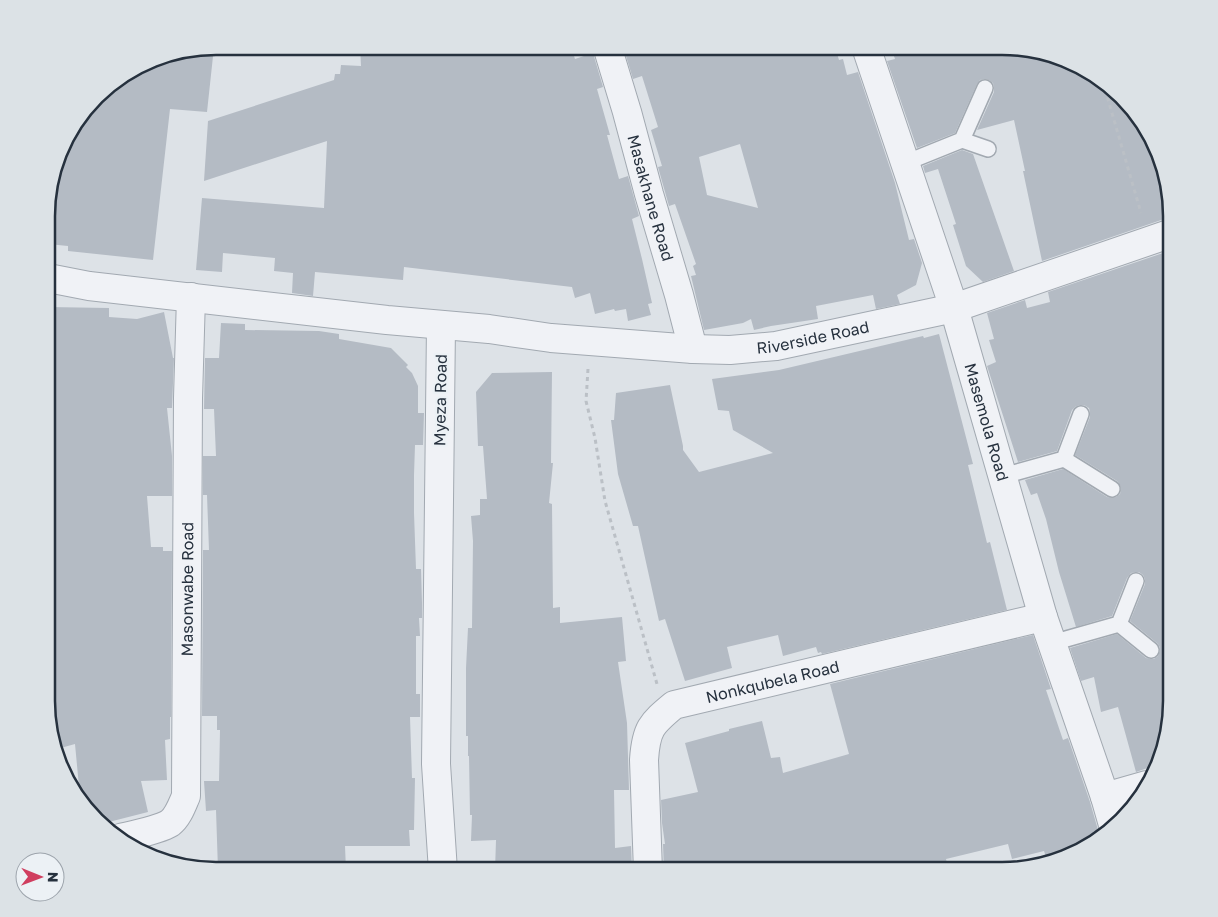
<svg xmlns="http://www.w3.org/2000/svg" width="1218" height="917" font-family="'Golos Text',sans-serif">
  <rect width="100%" height="100%" fill="#dde2e7"/>
  <g fill="#b4bbc4" fill-rule="evenodd">
    <path d="M 360,46 L 571,46 L 575,59 L 593,53 L 603,87 L 597,89 L 610,135 L 607,135 L 619,179 L 628,176 L 639,216 L 632,219 L 642,259 L 652,303 L 648,304 L 651,315 L 628,321 L 626,309 L 615,311 L 614,309 L 595,314 L 590,293 L 575,298 L 572,287 L 404,267 L 403,280 L 315,272 L 313,296 L 292,293 L 293,273 L 274,271 L 275,258 L 223,253 L 222,272 L 196,270 L 202,198 L 324,208 L 327,141 L 204,181 L 208,121 L 334,80 L 335,74 L 340,74 L 341,65 L 361,66 Z"/>
    <path d="M 623,46 L 835,47 L 839,60 L 843,59 L 847,75 L 858,72 L 895,183 L 909,240 L 914,239 L 922,263 L 916,285 L 897,295 L 900,304 L 876,309 L 873,295 L 816,306 L 818,319 L 771,326 L 754,330 L 751,319 L 743,323 L 704,330 L 691,276 L 696,275 L 693,266 L 696,264 L 675,204 L 669,206 L 658,167 L 662,166 L 651,130 L 658,127 L 642,76 L 633,79 ZM 740,144 L 758,208 L 707,195 L 699,157 Z"/>
    <path d="M 214,47 L 207,112 L 170,109 L 153,260 L 68,251 L 68,246 L 48,244 L 48,194 L 69,132 L 104,88 L 161,55 Z"/>
    <path d="M 891,47 L 1012,47 L 1066,59 L 1114,88 L 1154,141 L 1172,218 L 1167,218 L 1042,261 L 1023,171 L 1025,171 L 1014,120 L 977,130 L 994,92 L 994,87 L 993,83 L 989,80 L 984,79 L 980,80 L 977,84 L 955,133 L 917,148 L 887,61 L 895,59 Z"/>
    <path d="M 962,150 L 973,154 L 1014,271 L 983,282 L 966,266 L 953,225 L 956,224 L 938,169 L 925,173 L 923,166 Z"/>
    <path d="M 1172,250 L 1171,712 L 1159,764 L 1136,772 L 1118,707 L 1101,712 L 1094,677 L 1081,681 L 1070,648 L 1117,634 L 1146,658 L 1150,659 L 1154,659 L 1158,656 L 1160,651 L 1160,647 L 1157,643 L 1130,621 L 1145,584 L 1145,579 L 1143,575 L 1139,572 L 1135,572 L 1131,573 L 1127,578 L 1112,616 L 1076,627 L 1059,572 L 1046,519 L 1037,493 L 1031,495 L 1025,480 L 1063,469 L 1107,497 L 1111,498 L 1116,497 L 1120,494 L 1121,490 L 1120,485 L 1117,481 L 1075,455 L 1090,417 L 1090,412 L 1089,408 L 1084,405 L 1079,405 L 1075,407 L 1072,410 L 1057,451 L 1018,462 L 987,366 L 996,362 L 989,340 L 994,339 L 987,313 L 1025,300 L 1027,308 L 1050,302 L 1048,292 Z"/>
    <path d="M 48,307 L 109,308 L 109,317 L 137,319 L 164,312 L 173,358 L 174,358 L 172,408 L 167,408 L 172,456 L 172,496 L 147,496 L 151,547 L 163,547 L 163,551 L 172,551 L 171,717 L 170,717 L 170,739 L 165,740 L 167,780 L 141,781 L 148,812 L 101,824 L 80,797 L 75,744 L 57,749 L 47,712 Z"/>
    <path d="M 221,323 L 245,324 L 245,330 L 319,331 L 339,334 L 339,339 L 391,348 L 408,365 L 406,367 L 412,373 L 418,386 L 418,413 L 424,413 L 423,445 L 415,445 L 414,475 L 414,513 L 416,569 L 421,569 L 422,603 L 422,618 L 419,618 L 420,636 L 416,636 L 416,694 L 420,694 L 420,717 L 410,717 L 412,778 L 415,778 L 414,830 L 409,830 L 410,846 L 345,846 L 346,870 L 218,870 L 216,810 L 206,811 L 204,781 L 219,781 L 220,730 L 217,730 L 217,716 L 202,716 L 203,550 L 209,550 L 207,495 L 203,495 L 203,456 L 216,456 L 214,409 L 204,409 L 205,358 L 219,358 Z"/>
    <path d="M 939,334 L 973,464 L 968,465 L 987,543 L 990,542 L 1007,610 L 822,654 L 821,652 L 818,653 L 816,647 L 783,656 L 778,635 L 727,647 L 732,668 L 685,681 L 665,619 L 659,621 L 638,526 L 633,526 L 618,474 L 611,420 L 614,420 L 616,393 L 670,385 L 683,446 L 683,450 L 699,472 L 773,453 L 733,430 L 729,411 L 718,410 L 712,379 L 779,370 L 923,336 L 924,338 Z"/>
    <path d="M 552,372 L 551,463 L 553,463 L 549,503 L 552,504 L 553,608 L 560,607 L 560,623 L 622,617 L 626,661 L 618,662 L 627,723 L 629,790 L 614,790 L 615,848 L 631,846 L 632,871 L 495,871 L 496,840 L 471,841 L 472,815 L 470,815 L 469,756 L 468,756 L 468,736 L 466,736 L 466,668 L 468,628 L 472,628 L 473,541 L 471,516 L 480,515 L 480,499 L 487,499 L 483,446 L 478,446 L 476,392 L 492,373 Z"/>
    <path d="M 1033,635 L 1051,689 L 1046,690 L 1063,740 L 1068,738 L 1090,802 L 1098,830 L 1093,832 L 1096,838 L 1077,853 L 1047,860 L 1044,851 L 1012,859 L 1008,844 L 946,859 L 949,871 L 918,871 L 917,867 L 892,871 L 664,871 L 663,844 L 665,844 L 662,823 L 661,800 L 698,792 L 685,743 L 729,731 L 729,729 L 762,721 L 771,758 L 780,757 L 783,773 L 849,754 L 830,684 Z"/>
  </g>
  <g fill="none" stroke-linecap="round" stroke-linejoin="round">
    <g stroke="#a2a9b1" stroke-width="18">
      <g id="service">
        <path d="M 962,140 L 988,149"/>
        <path d="M 905,163 L 962,140 L 985,88"/>
        <path d="M 1064,459 L 1112,489"/>
        <path d="M 1003,476 L 1064,459 L 1081,414"/>
        <path d="M 1119,624 L 1151,650"/>
        <path d="M 1052,643 L 1119,624 L 1136,581"/>
      </g>
    </g>
    <g stroke="#a2a9b1" stroke-width="30">
      <g id="minor">
        <path id="s1" d="M 607,46 L 627,112 L 649,194 L 679,295 L 693,349"/>
        <path id="s2" d="M 866,47 L 954,308 L 1043,617 L 1105,797 L 1113,825"/>
        <path id="s3" d="M 48,278 L 89,286 L 387,320 L 489,329 L 551,338 L 693,349 L 730,350 L 776,346 L 954,308 L 1172,233"/>
        <path d="M 441,325 L 436,764 L 443,871"/>
        <path d="M 1105,797 L 1147,785"/>
        <path id="s4" d="M 120,838 C 133,835 159,830 170,823 C 178,817 182,805 186,796 L 188,398 L 191,297"/>
        <path id="s5" d="M 648,871 L 644,760 C 646,729 651,724 674,705 L 1043,617"/>
      </g>
    </g>
    <g stroke="#bbc0c6" stroke-width="3" stroke-dasharray="4 4" stroke-linecap="butt">
      <path d="M 1103,82 L 1141,213"/>
      <path d="M 588,369 L 586,401 L 595,438 L 605,501 L 657,684"/>
    </g>
    <use href="#service" stroke="#f0f2f6" stroke-width="15"/>
    <use href="#minor" stroke="#f0f2f6" stroke-width="28"/>
  </g>
  <g text-anchor="middle" stroke-width="5" stroke-linejoin="round" paint-order="stroke">
    <g font-size="16" fill="#26313e" stroke="#ecf1f5">
      <text dy="6" stroke="none"><textPath href="#s1" startOffset="158">Masakhane Road</textPath></text>
      <text dy="6" stroke="none"><textPath href="#s3" startOffset="770">Riverside Road</textPath></text>
      <text transform="translate(440 400) rotate(-89)" y="6">Myeza Road</text>
      <text dy="6" stroke="none"><textPath href="#s2" startOffset="394">Masemola Road</textPath></text>
      <text dy="6" stroke="none"><textPath href="#s4" startOffset="291">Masonwabe Road</textPath></text>
      <text dy="6" stroke="none"><textPath href="#s5" startOffset="278">Nonkqubela Road</textPath></text>
    </g>
  </g>
  <path d="M0 0H1218V917H0ZM216 55H1002A161 161 0 0 1 1163 216V701A161 161 0 0 1 1002 862H216A161 161 0 0 1 55 701V216A161 161 0 0 1 216 55Z" fill="#dce2e6" fill-rule="evenodd"/>
  <path fill="none" stroke="#26313e" stroke-width="2.5" d="M216 55H1002A161 161 0 0 1 1163 216V701A161 161 0 0 1 1002 862H216A161 161 0 0 1 55 701V216A161 161 0 0 1 216 55Z"/>
  <g transform="translate(40 877) rotate(91)"><circle r="24" fill="#ecf1f5" stroke="#9da4ac"/>
  <path d="M0-4L9 19L0 12L-9 19Z" fill="#d03e5f"/>
  <text y="-8" font-size="14" font-weight="bold" text-anchor="middle" fill="#26313e">N</text>
  </g>
</svg>
